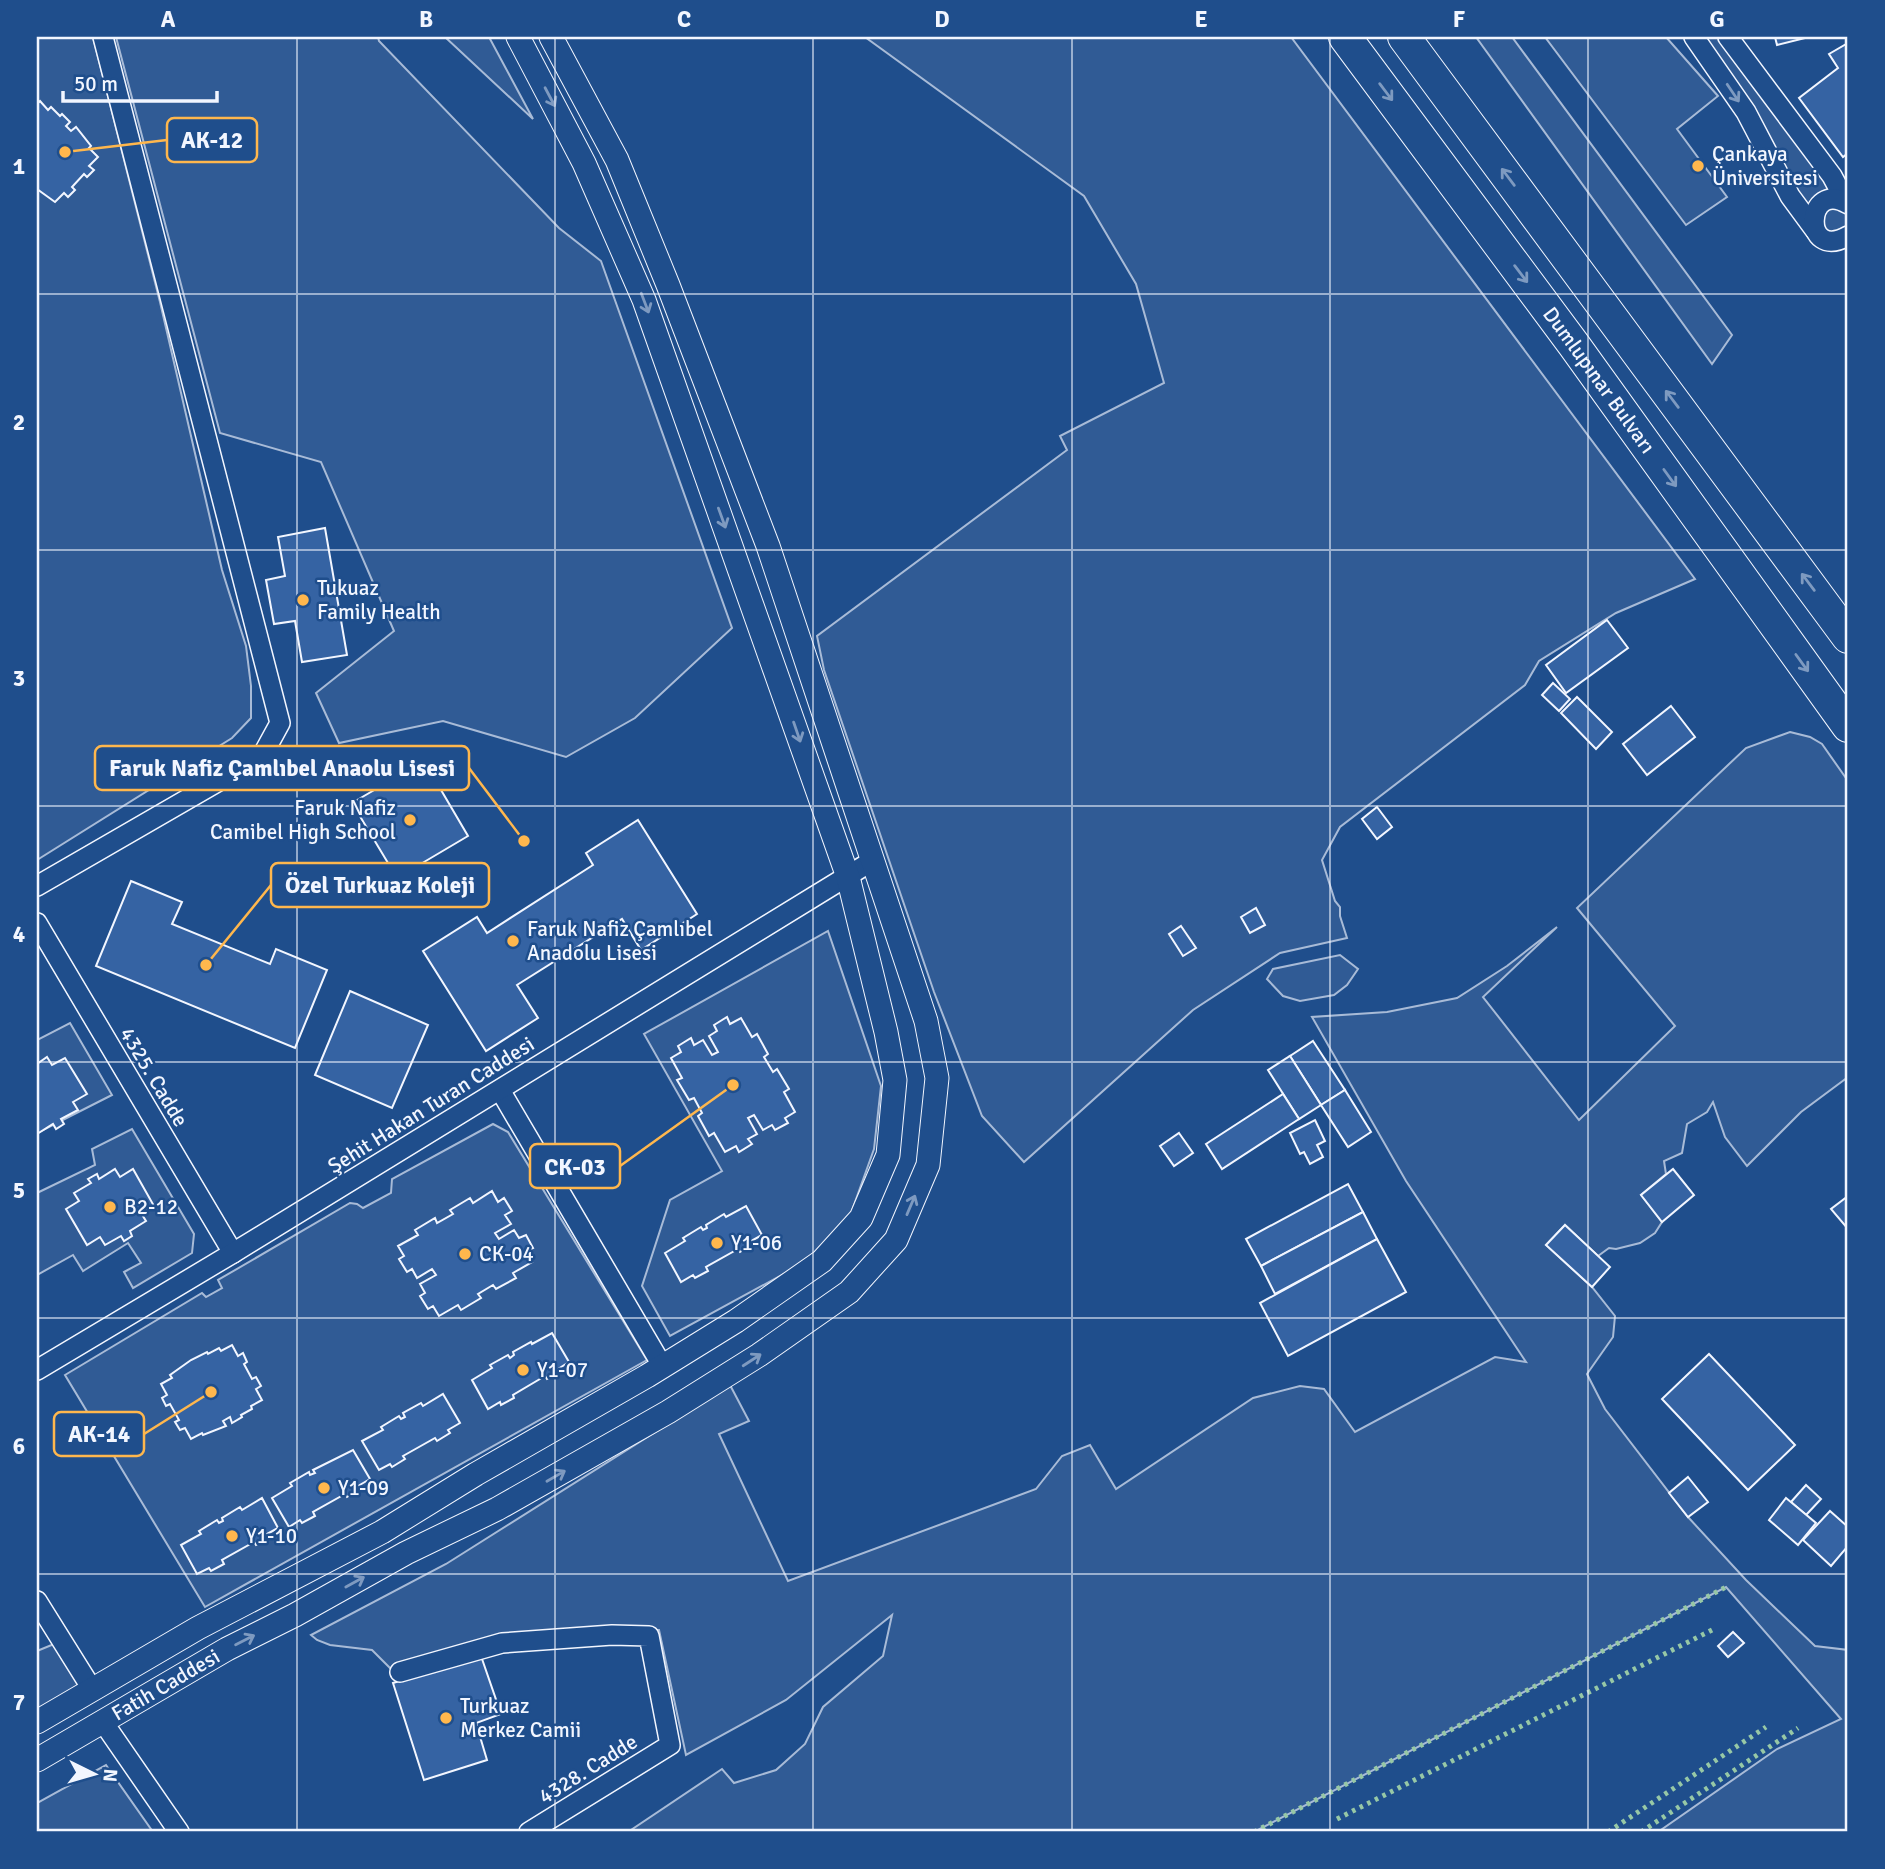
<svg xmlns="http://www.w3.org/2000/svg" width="1885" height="1869" font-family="Signika,sans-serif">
  <rect width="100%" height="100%" fill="#1f4e8c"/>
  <g fill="#305b95" stroke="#a8bbd7" stroke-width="2">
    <path d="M 37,37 L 93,37 L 160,302 L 222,570 L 246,646 L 251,686 L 251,718 L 232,738 L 37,860 Z"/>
    <path d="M 116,37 L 378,37 L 379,41 L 559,228 L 601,261 L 732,628 L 635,718 L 566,757 L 443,721 L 339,743 L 316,693 L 394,631 L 321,462 L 220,433 Z"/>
    <path d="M 445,37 L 489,37 L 533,119 Z"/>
    <path d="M 865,37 L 1291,37 L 1695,579 L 1616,613 L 1539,661 L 1525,685 L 1340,827 L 1322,860 L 1335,901 L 1340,907 L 1340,916 L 1347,938 L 1280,953 L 1193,1010 L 1024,1162 L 982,1116 L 934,992 L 824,670 L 817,636 L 1067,450 L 1060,436 L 1164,383 L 1136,284 L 1084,196 Z"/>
    <path d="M 1476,37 L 1512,37 L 1732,335 L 1712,364 Z"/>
    <path d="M 1545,37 L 1666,37 L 1718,96 L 1677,129 L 1727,197 L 1686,225 Z"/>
    <path d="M 1694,37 L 1728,37 L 1848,204 L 1848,236 L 1831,242 Z"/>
    <path d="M 1790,732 L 1810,737 L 1822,744 L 1848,781 L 1848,1077 L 1801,1112 L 1747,1166 L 1725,1137 L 1713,1102 L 1707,1112 L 1687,1124 L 1682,1153 L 1664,1161 L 1666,1174 L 1641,1195 L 1662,1222 L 1655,1233 L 1640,1243 L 1616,1249 L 1609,1248 L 1598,1256 L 1565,1225 L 1546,1245 L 1592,1287 L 1615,1316 L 1613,1337 L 1587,1374 L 1605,1409 L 1688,1517 L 1746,1580 L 1815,1646 L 1848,1650 L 1848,1832 L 1658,1832 L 1777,1749 L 1841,1719 L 1726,1587 L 1254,1832 L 628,1832 L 722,1769 L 734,1783 L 776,1770 L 805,1744 L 823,1707 L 883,1656 L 892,1615 L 786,1700 L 686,1755 L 659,1630 L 608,1629 L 401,1670 L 390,1668 L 372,1650 L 330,1645 L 317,1640 L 311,1635 L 446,1564 L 730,1385 L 749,1421 L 719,1434 L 788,1581 L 1036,1489 L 1062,1456 L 1090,1445 L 1116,1489 L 1253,1398 L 1300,1386 L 1324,1389 L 1355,1432 L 1495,1357 L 1526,1362 L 1406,1181 L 1312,1017 L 1387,1012 L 1457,998 L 1507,966 L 1557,927 L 1483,997 L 1579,1120 L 1675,1026 L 1577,908 L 1746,748 Z"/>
    <path d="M 828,931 L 881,1086 L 874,1149 L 850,1216 L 813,1258 L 670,1336 L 642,1286 L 670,1200 L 722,1171 L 644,1034 Z"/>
    <path d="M 1340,955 L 1358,969 L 1347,985 L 1334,995 L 1300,1001 L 1283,996 L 1267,979 L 1273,969 Z"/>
    <path d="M 70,1023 L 112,1095 L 37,1133 L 37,1040 Z"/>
    <path d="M 493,1124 L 508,1132 L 647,1360 L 205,1607 L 65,1375 L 202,1293 L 206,1297 L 222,1288 L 218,1280 L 350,1203 L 357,1204 L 363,1208 L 391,1193 L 392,1179 Z"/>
    <path d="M 132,1129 L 194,1234 L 192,1253 L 133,1288 L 124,1272 L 141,1263 L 128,1243 L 83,1271 L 73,1255 L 37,1275 L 37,1193 L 95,1165 L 92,1149 Z"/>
    <path d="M 54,1644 L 81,1688 L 37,1714 L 37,1651 Z"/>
    <path d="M 106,1765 L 153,1832 L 37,1832 L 37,1803 Z"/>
  </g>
  <g fill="#3563a3" stroke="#f2f6ff" stroke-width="2">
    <path d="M 1775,37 L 1809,37 L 1777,45 Z"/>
    <path d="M 1848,43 L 1848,153 L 1843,157 L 1799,98 L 1838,68 L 1829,54 Z"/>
    <path d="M 40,101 L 48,110 L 51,107 L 60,116 L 62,114 L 70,122 L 66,126 L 71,131 L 76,127 L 91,146 L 89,148 L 98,157 L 89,166 L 94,170 L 87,177 L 84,174 L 72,187 L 75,190 L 68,197 L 64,193 L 55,202 L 37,189 L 37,104 Z"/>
    <path d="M 325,528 L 347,655 L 302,662 L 295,621 L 274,624 L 266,580 L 285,576 L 278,537 Z"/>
    <path d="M 1607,620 L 1628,648 L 1566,693 L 1546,665 Z"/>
    <path d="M 1553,683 L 1570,699 L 1559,711 L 1542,695 Z"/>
    <path d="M 1577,697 L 1612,732 L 1596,749 L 1561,713 Z"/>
    <path d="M 1671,706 L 1695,737 L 1647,775 L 1623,744 Z"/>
    <path d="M 424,761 L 468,836 L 397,878 L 352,803 Z"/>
    <path d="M 1377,807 L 1392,827 L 1377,839 L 1362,819 Z"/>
    <path d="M 638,820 L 697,914 L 641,950 L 622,919 L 517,985 L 538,1018 L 486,1051 L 423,951 L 477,917 L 487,933 L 593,865 L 586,853 Z"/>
    <path d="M 131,881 L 182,902 L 172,924 L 270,964 L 276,949 L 327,970 L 295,1048 L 96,966 Z"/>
    <path d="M 1256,908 L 1265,925 L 1250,933 L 1241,917 Z"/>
    <path d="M 1181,926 L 1196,948 L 1183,956 L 1169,934 Z"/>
    <path d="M 350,991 L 428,1025 L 392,1108 L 315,1075 Z"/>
    <path d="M 727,1017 L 730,1024 L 741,1018 L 752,1037 L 757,1034 L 768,1054 L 764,1057 L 773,1072 L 777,1069 L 789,1089 L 784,1092 L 795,1112 L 785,1118 L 788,1123 L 775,1130 L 772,1125 L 763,1130 L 754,1115 L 748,1118 L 757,1134 L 748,1139 L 752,1144 L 739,1152 L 736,1146 L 725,1152 L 714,1133 L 709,1136 L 698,1116 L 702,1113 L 694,1098 L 689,1100 L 677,1080 L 682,1078 L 671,1058 L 681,1052 L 678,1046 L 691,1038 L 694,1045 L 703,1040 L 712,1055 L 718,1052 L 709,1036 L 717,1031 L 714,1025 Z"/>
    <path d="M 1313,1041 L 1345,1090 L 1321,1105 L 1290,1056 Z"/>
    <path d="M 1290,1056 L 1321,1105 L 1299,1119 L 1268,1070 Z"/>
    <path d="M 47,1057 L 52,1065 L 65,1058 L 87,1094 L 73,1102 L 78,1110 L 61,1119 L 64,1124 L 56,1129 L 53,1124 L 37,1134 L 37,1064 Z"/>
    <path d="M 1345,1090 L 1371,1132 L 1348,1147 L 1321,1105 Z"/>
    <path d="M 1283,1094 L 1299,1119 L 1222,1169 L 1206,1144 Z"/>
    <path d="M 1315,1120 L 1325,1141 L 1317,1145 L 1323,1157 L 1310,1164 L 1304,1152 L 1300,1154 L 1290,1133 Z"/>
    <path d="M 1179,1133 L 1193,1153 L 1174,1166 L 1160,1146 Z"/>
    <path d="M 115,1169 L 120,1177 L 133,1169 L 154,1206 L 141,1213 L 146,1221 L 130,1231 L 132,1236 L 124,1241 L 121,1236 L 105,1245 L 100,1237 L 87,1245 L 66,1209 L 79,1201 L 74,1193 L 91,1183 L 88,1179 L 97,1174 L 99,1179 Z"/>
    <path d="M 1673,1169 L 1694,1195 L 1662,1222 L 1641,1195 Z"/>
    <path d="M 1348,1184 L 1363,1212 L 1261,1266 L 1246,1239 Z"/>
    <path d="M 492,1191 L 498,1202 L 504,1198 L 512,1211 L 505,1215 L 511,1224 L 495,1233 L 499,1239 L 514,1230 L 519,1238 L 526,1235 L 533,1248 L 526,1251 L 532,1262 L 513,1273 L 516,1278 L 496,1289 L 493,1285 L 478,1294 L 481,1298 L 461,1310 L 458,1305 L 439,1316 L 433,1306 L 428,1309 L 420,1296 L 425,1293 L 420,1284 L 436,1275 L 432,1269 L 417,1278 L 412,1269 L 407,1272 L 399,1259 L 404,1256 L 398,1246 L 418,1235 L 415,1230 L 435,1218 L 437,1223 L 453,1214 L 450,1210 L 470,1198 L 473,1203 Z"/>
    <path d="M 1848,1196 L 1848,1229 L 1831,1209 Z"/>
    <path d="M 746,1206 L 762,1235 L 751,1241 L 753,1244 L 740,1252 L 738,1249 L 706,1267 L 708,1271 L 695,1278 L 693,1275 L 681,1282 L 665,1253 L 685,1241 L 683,1238 L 701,1227 L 703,1230 L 707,1228 L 706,1225 L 724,1214 L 726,1217 Z"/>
    <path d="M 1363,1212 L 1377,1239 L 1275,1294 L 1261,1266 Z"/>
    <path d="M 1565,1225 L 1610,1267 L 1592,1287 L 1546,1245 Z"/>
    <path d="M 1377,1239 L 1406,1292 L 1288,1356 L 1260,1303 Z"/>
    <path d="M 552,1333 L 569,1362 L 558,1369 L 560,1372 L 547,1379 L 545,1376 L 513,1395 L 514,1398 L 501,1405 L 500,1402 L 488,1409 L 472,1380 L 492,1368 L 490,1365 L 508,1355 L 510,1358 L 514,1355 L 513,1352 L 531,1342 L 532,1344 Z"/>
    <path d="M 232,1345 L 238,1356 L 243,1353 L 247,1362 L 244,1364 L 252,1379 L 256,1377 L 261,1386 L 256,1389 L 262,1400 L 251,1406 L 252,1409 L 241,1415 L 242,1417 L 232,1423 L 230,1417 L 223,1421 L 226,1426 L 203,1435 L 202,1433 L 191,1439 L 185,1428 L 180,1430 L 175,1422 L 179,1420 L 170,1404 L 166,1406 L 162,1398 L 167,1395 L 161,1384 L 172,1378 L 170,1375 L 191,1360 L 207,1352 L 208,1354 L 219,1348 L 221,1351 Z"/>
    <path d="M 1709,1354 L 1795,1445 L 1748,1490 L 1662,1399 Z"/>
    <path d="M 443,1394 L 460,1423 L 448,1430 L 450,1433 L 437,1441 L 435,1438 L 403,1456 L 405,1459 L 392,1467 L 390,1464 L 379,1470 L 362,1441 L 383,1430 L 381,1427 L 399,1416 L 401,1419 L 405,1417 L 403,1413 L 421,1403 L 423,1406 Z"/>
    <path d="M 353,1450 L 370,1479 L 358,1486 L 360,1489 L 347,1497 L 345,1494 L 313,1512 L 315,1516 L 302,1523 L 300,1520 L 289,1527 L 272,1498 L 292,1486 L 290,1483 L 309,1472 L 310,1475 L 315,1473 L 313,1470 Z"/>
    <path d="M 1688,1477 L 1708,1502 L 1688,1517 L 1669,1493 Z"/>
    <path d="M 1806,1485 L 1821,1499 L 1806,1515 L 1791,1502 Z"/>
    <path d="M 262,1498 L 278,1528 L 267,1534 L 269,1538 L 256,1545 L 254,1542 L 222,1560 L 224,1564 L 211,1571 L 209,1568 L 197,1574 L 181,1545 L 201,1534 L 199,1531 L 217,1520 L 219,1523 L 223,1521 L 222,1518 L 240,1507 L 242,1510 Z"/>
    <path d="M 1786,1498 L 1816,1523 L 1798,1545 L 1769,1520 Z"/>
    <path d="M 1830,1511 L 1848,1527 L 1848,1546 L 1831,1566 L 1803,1540 Z"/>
    <path d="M 1733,1632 L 1744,1643 L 1728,1657 L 1718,1646 Z"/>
    <path d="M 481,1656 L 501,1714 L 476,1723 L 487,1760 L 424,1780 L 393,1683 Z"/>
  </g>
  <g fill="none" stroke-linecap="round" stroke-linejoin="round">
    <g stroke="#f2f6ff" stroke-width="22">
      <g id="minor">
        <path d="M 1694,37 L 1746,112 L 1790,196 L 1815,230"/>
        <path d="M 1728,37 L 1832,176 L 1839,189 L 1842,200"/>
        <path d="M 1848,204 C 1806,178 1800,262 1848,236"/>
        <path d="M 37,886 L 262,756 L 280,723 L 103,37"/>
        <path d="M 37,923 L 233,1253"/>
        <path d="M 500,1090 L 663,1367"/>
        <path d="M 37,1370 L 233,1253 L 872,861"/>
        <path d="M 37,1601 L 92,1689"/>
        <path d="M 400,1672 L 502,1643 L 612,1635 L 649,1636 L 670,1745 L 529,1832"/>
        <path d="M 103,1722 L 179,1832"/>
      </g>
    </g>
    <g stroke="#f2f6ff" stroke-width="25">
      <g id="tertiary">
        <path d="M 37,1722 L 198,1628 L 382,1532 L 476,1474 L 647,1376 L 736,1321 L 822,1261 L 861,1218 L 888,1155 L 895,1080 L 886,1032 L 848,877 L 644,300 L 584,163 L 518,37"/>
        <path id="s1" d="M 37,1760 L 227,1649 L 295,1615 L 406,1553 L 497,1509 L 668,1412 L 759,1355 L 849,1292 L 896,1240 L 928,1165 L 937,1078 L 926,1021 L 768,546 L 668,285 L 617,160 L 551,37"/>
      </g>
    </g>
    <g stroke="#f2f6ff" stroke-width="34">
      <g id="trunk">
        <path id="s2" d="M 1345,37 L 1574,345 L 1848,726"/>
        <path d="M 1404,37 L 1848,637"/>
      </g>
    </g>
    <use href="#minor" stroke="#1f4e8c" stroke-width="19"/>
    <use href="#tertiary" stroke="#1f4e8c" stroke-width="23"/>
    <use href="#trunk" stroke="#1f4e8c" stroke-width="32"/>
    <g stroke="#97c8a6" stroke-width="5" stroke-dasharray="3.5 5" stroke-linecap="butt">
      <path d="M 1337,1819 L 1714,1629"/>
      <path d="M 1254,1832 L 1726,1587"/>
      <path d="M 1608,1832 L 1766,1727"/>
      <path d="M 1641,1832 L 1798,1728"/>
    </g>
  </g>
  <defs><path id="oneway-shaft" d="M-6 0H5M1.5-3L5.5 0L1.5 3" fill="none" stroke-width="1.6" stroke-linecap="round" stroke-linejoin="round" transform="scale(1.75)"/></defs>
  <g stroke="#7e9ac0">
    <use href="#oneway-shaft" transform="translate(1386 92) rotate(53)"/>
    <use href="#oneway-shaft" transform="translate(1733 93) rotate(56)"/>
    <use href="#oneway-shaft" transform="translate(550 97) rotate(62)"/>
    <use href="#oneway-shaft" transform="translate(1508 177) rotate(-127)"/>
    <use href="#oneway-shaft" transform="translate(1521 274) rotate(53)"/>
    <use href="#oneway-shaft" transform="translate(645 303) rotate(69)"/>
    <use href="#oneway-shaft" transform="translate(1672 399) rotate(-127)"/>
    <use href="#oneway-shaft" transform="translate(1670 478) rotate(54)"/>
    <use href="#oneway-shaft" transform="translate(722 518) rotate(70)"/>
    <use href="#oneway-shaft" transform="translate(1808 582) rotate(-127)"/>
    <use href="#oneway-shaft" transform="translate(1802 663) rotate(54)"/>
    <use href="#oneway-shaft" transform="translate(797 732) rotate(71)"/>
    <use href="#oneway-shaft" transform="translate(911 1205) rotate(-67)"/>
    <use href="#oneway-shaft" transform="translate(752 1360) rotate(-33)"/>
    <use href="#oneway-shaft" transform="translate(556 1476) rotate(-30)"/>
    <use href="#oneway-shaft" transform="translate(355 1582) rotate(-29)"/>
    <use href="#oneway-shaft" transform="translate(245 1640) rotate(-27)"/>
  </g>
  <path fill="none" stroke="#f2f6ff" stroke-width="2" stroke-opacity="0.55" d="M 297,37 L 297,1832M 555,37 L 555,1832M 813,37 L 813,1832M 1072,37 L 1072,1832M 1330,37 L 1330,1832M 1588,37 L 1588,1832M 37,294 L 1848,294M 37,550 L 1848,550M 37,806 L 1848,806M 37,1062 L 1848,1062M 37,1318 L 1848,1318M 37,1574 L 1848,1574"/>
  <g fill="#ffb74d" stroke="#1f4e8c" stroke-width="2.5">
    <circle cx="1698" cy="166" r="7"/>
    <circle cx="303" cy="600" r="7"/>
    <circle cx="410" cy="820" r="7"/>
    <circle cx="513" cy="941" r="7"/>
    <circle cx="110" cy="1207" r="7"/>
    <circle cx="717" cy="1243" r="7"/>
    <circle cx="465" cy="1254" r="7"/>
    <circle cx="523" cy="1370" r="7"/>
    <circle cx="324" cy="1488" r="7"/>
    <circle cx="232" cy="1536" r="7"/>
    <circle cx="446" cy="1718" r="7"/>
  </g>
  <g text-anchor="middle" stroke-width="5" stroke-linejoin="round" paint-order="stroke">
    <g font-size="21" fill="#f2f6ff" stroke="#1f4e8c" text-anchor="start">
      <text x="1712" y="161">Çankaya<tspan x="1712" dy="24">Üniversitesi</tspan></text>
      <text x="317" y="595">Tukuaz<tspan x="317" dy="24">Family Health</tspan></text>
      <text x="396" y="815" text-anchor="end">Faruk Nafiz<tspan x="396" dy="24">Camibel High School</tspan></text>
      <text x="527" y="936">Faruk Nafiz Çamlıbel<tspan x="527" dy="24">Anadolu Lisesi</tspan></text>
      <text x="124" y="1214">B2-12</text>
      <text x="731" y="1250">Y1-06</text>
      <text x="479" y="1261">CK-04</text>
      <text x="537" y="1377">Y1-07</text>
      <text x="338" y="1495">Y1-09</text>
      <text x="246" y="1543">Y1-10</text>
      <text x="460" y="1713">Turkuaz<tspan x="460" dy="24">Merkez Camii</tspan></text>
    </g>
    <g font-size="21" fill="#f2f6ff" stroke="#1f4e8c">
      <text dy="7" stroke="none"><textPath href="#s2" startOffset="427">Dumlupınar Bulvarı</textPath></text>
      <text transform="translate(154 1077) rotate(59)" y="7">4325. Cadde</text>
      <text transform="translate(431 1105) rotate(-32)" y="7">Şehit Hakan Turan Caddesi</text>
      <text dy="7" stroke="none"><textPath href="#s1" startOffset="149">Fatih Caddesi</textPath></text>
      <text transform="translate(588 1769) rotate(-32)" y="7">4328. Cadde</text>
    </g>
  </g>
  <path fill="none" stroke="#ffb74d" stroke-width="2.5" d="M65 152L167 140M524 841L469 768M206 965L271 885M733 1085L620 1166M211 1392L144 1434"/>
  <g fill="#ffb74d" stroke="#1f4e8c" stroke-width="2.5">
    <circle cx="65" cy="152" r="7"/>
    <circle cx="524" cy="841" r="7"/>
    <circle cx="206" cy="965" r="7"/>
    <circle cx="733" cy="1085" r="7"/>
    <circle cx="211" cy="1392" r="7"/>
  </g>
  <g fill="#1f4e8c" stroke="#ffb74d" stroke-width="2.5">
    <rect x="167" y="118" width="90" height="44" rx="7"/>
    <rect x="95" y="746" width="374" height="44" rx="7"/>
    <rect x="271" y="863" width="218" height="44" rx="7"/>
    <rect x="530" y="1144" width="90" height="44" rx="7"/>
    <rect x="54" y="1412" width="90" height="44" rx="7"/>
  </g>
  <g font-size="23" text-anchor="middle" font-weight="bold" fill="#f2f6ff">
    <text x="212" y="148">AK-12</text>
    <text x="282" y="776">Faruk Nafiz Çamlıbel Anaolu Lisesi</text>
    <text x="380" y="893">Özel Turkuaz Koleji</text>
    <text x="575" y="1175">CK-03</text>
    <text x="99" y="1442">AK-14</text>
  </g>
  <rect width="1885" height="1869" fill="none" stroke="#1f4e8c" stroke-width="77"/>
  <g transform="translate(94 1774) rotate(95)" stroke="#1f4e8c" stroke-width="5" paint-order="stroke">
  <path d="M0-5L12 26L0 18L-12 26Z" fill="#f2f6ff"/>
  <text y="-10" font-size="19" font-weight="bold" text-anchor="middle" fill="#f2f6ff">N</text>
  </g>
  <path d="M63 91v10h154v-10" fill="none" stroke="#f2f6ff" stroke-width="3.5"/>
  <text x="74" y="91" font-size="21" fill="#f2f6ff" stroke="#1f4e8c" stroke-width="5" paint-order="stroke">50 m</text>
  <rect x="38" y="38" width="1808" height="1792" fill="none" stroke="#f2f6ff" stroke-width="2.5"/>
  <g font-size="23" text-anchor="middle" font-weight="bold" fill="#f2f6ff">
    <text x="168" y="27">A</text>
    <text x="426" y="27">B</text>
    <text x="684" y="27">C</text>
    <text x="942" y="27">D</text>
    <text x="1201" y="27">E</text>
    <text x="1459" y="27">F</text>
    <text x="1717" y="27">G</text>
    <text x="19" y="174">1</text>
    <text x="19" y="430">2</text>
    <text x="19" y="686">3</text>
    <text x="19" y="942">4</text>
    <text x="19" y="1198">5</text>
    <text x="19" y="1454">6</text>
    <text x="19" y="1710">7</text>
  </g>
</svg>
